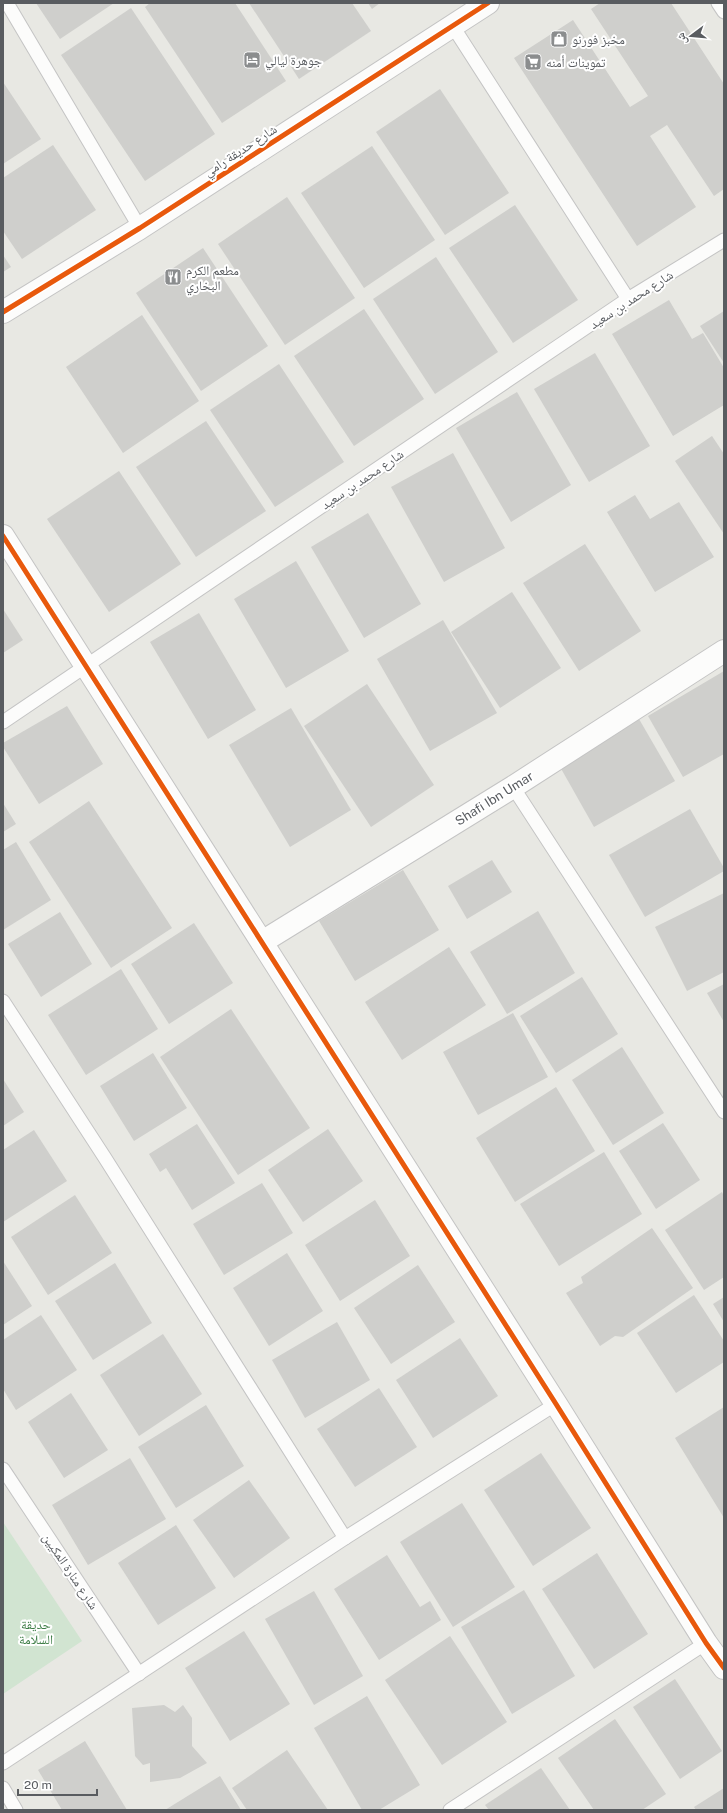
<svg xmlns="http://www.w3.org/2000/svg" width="727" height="1813" font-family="'Public Sans','Noto Naskh Arabic',sans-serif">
  <rect width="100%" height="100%" fill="#e8e8e3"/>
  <path fill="#d1e4d1" d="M 3,1522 L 82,1641 L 3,1694 Z"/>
  <g fill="#cfcfcc">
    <path d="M 36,3 L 114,3 L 60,39 Z"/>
    <path d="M 150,3 L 235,3 L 286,81 L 222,123 L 145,7 Z"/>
    <path d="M 249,3 L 352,3 L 371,31 L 299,79 Z"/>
    <path d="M 368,3 L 380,3 L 372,9 Z"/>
    <path d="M 600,3 L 671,3 L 724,84 L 724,189 L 714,196 L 667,125 L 650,136 L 696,207 L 637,246 L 514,58 L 573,20 L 630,107 L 648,96 L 591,9 Z"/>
    <path d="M 131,8 L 215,134 L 145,181 L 61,55 Z"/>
    <path d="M 3,82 L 41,139 L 3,164 Z"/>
    <path d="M 440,89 L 509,193 L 445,235 L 376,132 Z"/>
    <path d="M 53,145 L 96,210 L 22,259 L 3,231 L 3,178 Z"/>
    <path d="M 372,146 L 435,240 L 364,288 L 301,193 Z"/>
    <path d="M 287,197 L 355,298 L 285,345 L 218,244 Z"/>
    <path d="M 515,205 L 578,300 L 513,343 L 449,248 Z"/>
    <path d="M 203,248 L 268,346 L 201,391 L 136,293 Z"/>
    <path d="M 3,255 L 11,267 L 3,272 Z"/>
    <path d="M 436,257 L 498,352 L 435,394 L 373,299 Z"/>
    <path d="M 669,300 L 692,339 L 703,333 L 724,368 L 724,405 L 673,436 L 612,334 Z"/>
    <path d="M 364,309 L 424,399 L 354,446 L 294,356 Z"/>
    <path d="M 724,311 L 724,363 L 700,326 Z"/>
    <path d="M 142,315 L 199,401 L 123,453 L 66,367 Z"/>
    <path d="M 595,353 L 650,446 L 589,482 L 534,389 Z"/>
    <path d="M 279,364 L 344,462 L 275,507 L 210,410 Z"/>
    <path d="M 517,392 L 571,485 L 511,522 L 456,428 Z"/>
    <path d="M 206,421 L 266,511 L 196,557 L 136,467 Z"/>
    <path d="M 712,436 L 724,454 L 724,534 L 675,461 Z"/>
    <path d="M 453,453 L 505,548 L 444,582 L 391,487 Z"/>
    <path d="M 119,471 L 181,564 L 109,612 L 47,519 Z"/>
    <path d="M 635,495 L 650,519 L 679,502 L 714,557 L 655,592 L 607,512 Z"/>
    <path d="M 368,513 L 421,604 L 364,638 L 311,547 Z"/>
    <path d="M 585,544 L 641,631 L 579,671 L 523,583 Z"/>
    <path d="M 296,561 L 349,651 L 286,688 L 234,599 Z"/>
    <path d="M 512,592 L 561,668 L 500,708 L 451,632 Z"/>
    <path d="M 3,609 L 23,640 L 3,653 Z"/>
    <path d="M 199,613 L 256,710 L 208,739 L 150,642 Z"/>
    <path d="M 443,620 L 497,713 L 430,751 L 377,659 Z"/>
    <path d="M 724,671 L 724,754 L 683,777 L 648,716 Z"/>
    <path d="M 367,684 L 434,785 L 371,827 L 304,726 Z"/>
    <path d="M 67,706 L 103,764 L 39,804 L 3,747 L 3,743 Z"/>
    <path d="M 291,708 L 351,810 L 290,847 L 229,745 Z"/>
    <path d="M 639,719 L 675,781 L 594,827 L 559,765 Z"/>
    <path d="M 89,801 L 172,928 L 111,968 L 29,842 Z"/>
    <path d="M 3,803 L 16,824 L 3,832 Z"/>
    <path d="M 690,809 L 724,868 L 724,871 L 645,917 L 609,855 Z"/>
    <path d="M 16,842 L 51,900 L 3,930 L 3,850 Z"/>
    <path d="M 492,860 L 512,892 L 467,919 L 448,886 Z"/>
    <path d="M 403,870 L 439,930 L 355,981 L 319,921 Z"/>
    <path d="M 724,893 L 724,972 L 687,991 L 655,927 Z"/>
    <path d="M 538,911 L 575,973 L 507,1014 L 470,952 Z"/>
    <path d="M 60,912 L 92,964 L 41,997 L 8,944 Z"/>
    <path d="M 194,923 L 233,983 L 169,1024 L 131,964 Z"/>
    <path d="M 449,947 L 486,1005 L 402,1060 L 365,1002 Z"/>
    <path d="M 121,969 L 158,1029 L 86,1075 L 48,1015 Z"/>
    <path d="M 582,977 L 618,1034 L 556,1073 L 520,1016 Z"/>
    <path d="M 724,984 L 724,1022 L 707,993 Z"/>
    <path d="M 231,1009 L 310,1128 L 238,1175 L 160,1057 Z"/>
    <path d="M 513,1013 L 548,1077 L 478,1115 L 443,1052 Z"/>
    <path d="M 622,1047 L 664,1113 L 613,1145 L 572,1080 Z"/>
    <path d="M 153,1053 L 187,1108 L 134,1141 L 100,1086 Z"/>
    <path d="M 3,1079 L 24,1112 L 3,1126 Z"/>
    <path d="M 556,1087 L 595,1151 L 515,1202 L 476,1138 Z"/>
    <path d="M 663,1123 L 700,1180 L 656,1209 L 619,1151 Z"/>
    <path d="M 197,1124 L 235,1183 L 192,1210 L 166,1168 L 160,1172 L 149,1154 Z"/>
    <path d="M 328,1129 L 363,1181 L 303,1222 L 268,1170 Z"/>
    <path d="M 34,1130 L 67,1181 L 3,1222 L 3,1150 Z"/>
    <path d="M 604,1152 L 642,1214 L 559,1266 L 520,1204 Z"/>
    <path d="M 262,1183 L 293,1233 L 224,1275 L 193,1224 Z"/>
    <path d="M 722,1192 L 724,1196 L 724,1277 L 704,1290 L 665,1230 Z"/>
    <path d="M 75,1195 L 112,1253 L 48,1295 L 11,1237 Z"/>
    <path d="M 375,1200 L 410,1256 L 340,1301 L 305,1245 Z"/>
    <path d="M 652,1228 L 693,1288 L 623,1337 L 615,1336 L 600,1346 L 566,1293 L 583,1283 L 581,1277 Z"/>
    <path d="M 287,1253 L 323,1311 L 269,1346 L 233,1288 Z"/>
    <path d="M 3,1261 L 32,1306 L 3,1325 Z"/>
    <path d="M 115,1263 L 152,1323 L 93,1360 L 55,1301 Z"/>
    <path d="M 418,1265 L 455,1322 L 391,1364 L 354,1308 Z"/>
    <path d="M 694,1295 L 724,1341 L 724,1362 L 676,1393 L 637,1333 Z"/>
    <path d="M 724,1297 L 724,1322 L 713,1304 Z"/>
    <path d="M 41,1315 L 77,1370 L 16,1410 L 3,1389 L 3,1340 Z"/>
    <path d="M 337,1322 L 370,1380 L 305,1418 L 272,1360 Z"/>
    <path d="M 163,1334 L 202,1394 L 139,1436 L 100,1375 Z"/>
    <path d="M 460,1338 L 498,1396 L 433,1438 L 396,1380 Z"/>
    <path d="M 379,1388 L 417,1447 L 355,1487 L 317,1429 Z"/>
    <path d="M 71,1393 L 108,1450 L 64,1478 L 28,1422 Z"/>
    <path d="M 206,1405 L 244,1466 L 176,1508 L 138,1447 Z"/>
    <path d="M 724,1407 L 724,1518 L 675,1438 Z"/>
    <path d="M 541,1453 L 591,1528 L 533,1566 L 484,1490 Z"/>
    <path d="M 130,1458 L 166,1519 L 88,1565 L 52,1505 Z"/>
    <path d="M 249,1480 L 290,1538 L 234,1578 L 193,1520 Z"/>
    <path d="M 462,1503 L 515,1587 L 453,1627 L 400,1542 Z"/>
    <path d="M 176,1525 L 216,1588 L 158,1625 L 118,1563 Z"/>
    <path d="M 597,1553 L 648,1634 L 594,1669 L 542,1589 Z"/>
    <path d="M 387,1555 L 420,1607 L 430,1601 L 441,1620 L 379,1660 L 334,1589 Z"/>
    <path d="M 524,1590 L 575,1676 L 512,1714 L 461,1627 Z"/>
    <path d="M 314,1591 L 363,1676 L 314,1705 L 265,1619 Z"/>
    <path d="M 244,1631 L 290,1704 L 230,1741 L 185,1668 Z"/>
    <path d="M 450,1636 L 507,1722 L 442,1765 L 385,1680 Z"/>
    <path d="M 675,1679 L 722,1751 L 680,1779 L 633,1707 Z"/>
    <path d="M 367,1696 L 420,1785 L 379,1810 L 362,1810 L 314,1728 Z"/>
    <path d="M 164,1705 L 175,1712 L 183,1705 L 192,1718 L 192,1746 L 207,1763 L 180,1778 L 150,1782 L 150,1763 L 143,1765 L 135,1756 L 132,1708 Z"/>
    <path d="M 615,1719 L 666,1794 L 642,1810 L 594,1810 L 558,1758 Z"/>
    <path d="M 85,1741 L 127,1810 L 62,1810 L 38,1770 Z"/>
    <path d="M 287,1750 L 328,1810 L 247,1810 L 232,1788 Z"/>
    <path d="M 541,1768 L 570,1810 L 489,1810 L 485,1805 Z"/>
    <path d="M 220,1776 L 241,1810 L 165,1810 Z"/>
    <path d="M 724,1788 L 724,1810 L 696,1810 L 694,1807 Z"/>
  </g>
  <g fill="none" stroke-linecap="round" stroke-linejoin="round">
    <g stroke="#c4c4c4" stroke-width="15">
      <g id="service">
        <path d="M 7,3 L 140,228"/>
        <path d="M 718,3 L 724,12"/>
        <path d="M 452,25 L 628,299"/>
        <path d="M 3,722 L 628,299 L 724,240"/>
        <path d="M 513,787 L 724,1112"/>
        <path d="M 3,1001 L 105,1158 L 345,1538"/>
        <path d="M 3,1469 L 139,1674"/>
        <path d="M 3,1763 L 345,1538 L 556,1404"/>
        <path d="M 3,1788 L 16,1810"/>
        <path d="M 450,1810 L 706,1643"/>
      </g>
    </g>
    <g stroke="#c4c4c4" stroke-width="24">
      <g id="minor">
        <path d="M 3,536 L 556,1404 L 706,1643 L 724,1668"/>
        <path d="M 262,942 L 513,787 L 724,651"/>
      </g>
    </g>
    <g stroke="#c4c4c4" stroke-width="24">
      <path id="tertiary" d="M 3,312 L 140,228 L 488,3"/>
    </g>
    <use href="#service" stroke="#fcfcfb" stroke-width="13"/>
    <use href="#minor" stroke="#fcfcfb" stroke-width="22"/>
    <use href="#tertiary" stroke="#fcfcfb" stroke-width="22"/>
    <g stroke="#fff" stroke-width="8">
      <g id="cycleway">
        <path d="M 3,312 L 140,228 L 488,3"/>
        <path d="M 3,536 L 556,1404 L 706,1643 L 724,1668"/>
      </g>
    </g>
    <use href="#cycleway" stroke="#e8590c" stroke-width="5"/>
  </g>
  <defs>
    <g id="shop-square" transform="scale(0.9)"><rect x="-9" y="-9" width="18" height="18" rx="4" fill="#8b8d8e" stroke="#fff"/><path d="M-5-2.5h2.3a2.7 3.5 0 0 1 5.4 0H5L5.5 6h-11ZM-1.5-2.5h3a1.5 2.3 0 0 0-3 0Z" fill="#fff"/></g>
    <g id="hotel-square" transform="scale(0.9)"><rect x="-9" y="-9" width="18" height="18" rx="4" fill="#8b8d8e" stroke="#fff"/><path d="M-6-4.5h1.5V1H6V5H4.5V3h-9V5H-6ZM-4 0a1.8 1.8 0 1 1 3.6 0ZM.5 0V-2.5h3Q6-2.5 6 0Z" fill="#fff"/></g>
    <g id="supermarket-square" transform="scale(0.9)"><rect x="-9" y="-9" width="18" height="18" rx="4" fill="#8b8d8e" stroke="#fff"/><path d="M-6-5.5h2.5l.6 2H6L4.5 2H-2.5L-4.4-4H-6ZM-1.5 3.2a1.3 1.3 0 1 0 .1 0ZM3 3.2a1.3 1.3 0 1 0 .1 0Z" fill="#fff"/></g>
    <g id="restaurant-square" transform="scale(0.9)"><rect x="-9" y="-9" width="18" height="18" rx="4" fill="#8b8d8e" stroke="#fff"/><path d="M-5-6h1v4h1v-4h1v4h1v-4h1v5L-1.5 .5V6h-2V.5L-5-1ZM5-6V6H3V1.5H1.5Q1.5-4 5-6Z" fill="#fff"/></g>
  </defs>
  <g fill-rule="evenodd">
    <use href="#shop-square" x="559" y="39"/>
    <use href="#hotel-square" x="252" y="60"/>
    <use href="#supermarket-square" x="533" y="62"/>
    <use href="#restaurant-square" x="173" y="277"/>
  </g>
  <g text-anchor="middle" stroke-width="4" stroke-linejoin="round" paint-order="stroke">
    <g font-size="13" fill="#595c60" stroke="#fff" text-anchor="start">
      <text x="572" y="44">مخبز فورنو</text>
      <text x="265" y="65">جوهرة ليالي</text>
      <text x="546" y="67">تموينات أمنه</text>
      <text x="186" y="275">مطعم الكرم<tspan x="186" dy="15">البخاري</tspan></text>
    </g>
    <g font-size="13" fill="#595c60" stroke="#fff">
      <text transform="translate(240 150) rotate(-33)" y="5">شارع حديقة رامي</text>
      <text transform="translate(631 299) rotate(-33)" y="5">شارع محمد بن سعيد</text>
      <text transform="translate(362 479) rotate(-34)" y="5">شارع محمد بن سعيد</text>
      <text transform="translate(494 798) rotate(-32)" y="5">Shafi Ibn Umar</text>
      <text transform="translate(71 1571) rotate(56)" y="5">شارع منارة المكيين</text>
    </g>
    <g font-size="13" fill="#3c7c45" stroke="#fff">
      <text x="36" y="1629">حديقة<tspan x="36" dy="15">السلامة</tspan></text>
    </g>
  </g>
  <rect width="727" height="1813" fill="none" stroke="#595c60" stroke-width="8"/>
  <g transform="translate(691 36) rotate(254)" stroke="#ffffff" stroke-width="3" paint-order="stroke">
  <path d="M0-3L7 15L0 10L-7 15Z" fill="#595c60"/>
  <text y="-6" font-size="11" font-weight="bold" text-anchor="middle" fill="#595c60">ش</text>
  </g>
  <path d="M18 1789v6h79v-6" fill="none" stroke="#595c60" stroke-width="2"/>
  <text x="24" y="1789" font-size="12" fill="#595c60" stroke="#ffffff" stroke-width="3" paint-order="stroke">20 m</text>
</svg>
